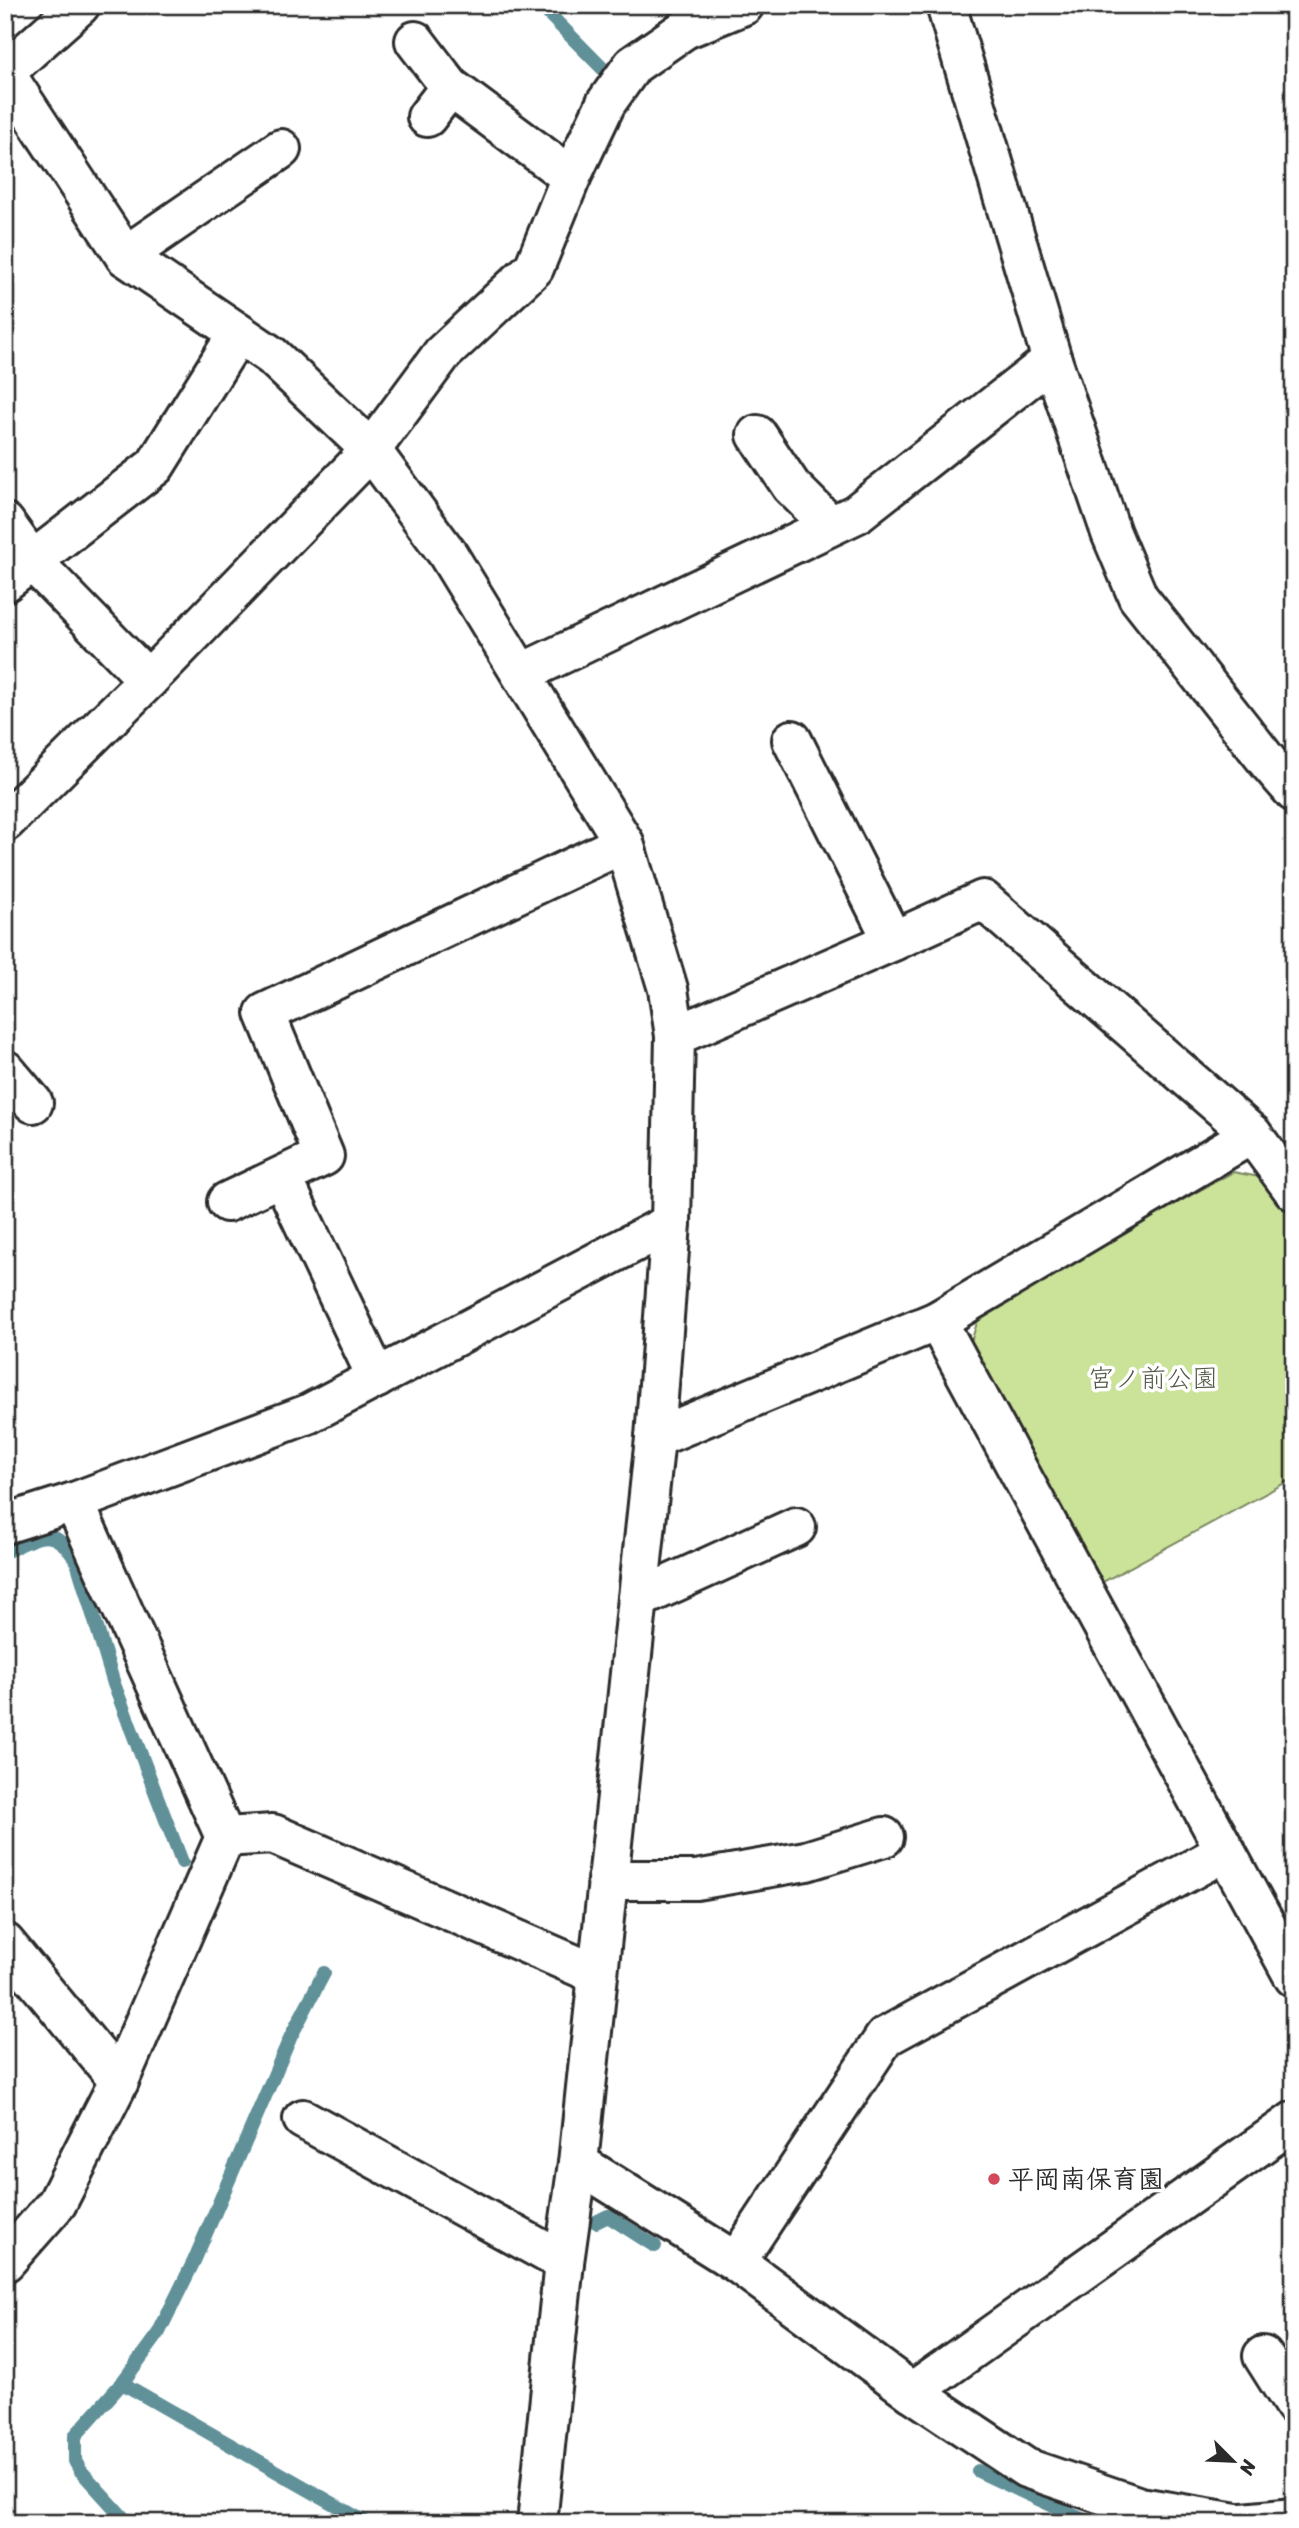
<svg xmlns="http://www.w3.org/2000/svg" width="1299" height="2528" font-family="Sriracha,'Klee One',sans-serif">
  <rect width="100%" height="100%" fill="#fff"/>
  <filter id="ink" filterUnits="userSpaceOnUse"><feTurbulence type="fractalNoise" baseFrequency=".0143" numOctaves="2"/><feDisplacementMap in="SourceGraphic" scale="14" xChannelSelector="R" yChannelSelector="G"/><feConvolveMatrix kernelMatrix="1 2 1 2 8 2 1 2 1" color-interpolation-filters="sRGB"/></filter>
  <g filter="url(#ink)">
    <path fill="#cbe399" stroke="#7b8762" stroke-width="2" d="M 1233,1172 L 1270,1179 L 1294,1216 L 1294,1478 L 1103,1582 L 971,1342 L 981,1310 Z"/>
    <g fill="none" stroke-linecap="round" stroke-linejoin="round">
      <g stroke="#609098" stroke-width="14">
        <path d="M 540,5 L 612,78"/>
        <path d="M 5,1552 C 39,1536 54,1523 77,1562 L 114,1684 L 182,1862"/>
        <path d="M 596,2222 L 608,2216 L 655,2246"/>
        <path d="M 122,2383 L 367,2523"/>
        <path d="M 978,2471 L 1090,2523"/>
        <path d="M 128,2523 L 80,2470 L 75,2461 L 75,2436 L 122,2383 L 158,2334 L 194,2261 L 291,2036 L 324,1973"/>
      </g>
      <g stroke="#2b2b2b" stroke-width="44">
        <g id="minor">
          <path d="M 946,5 L 1052,360 L 1111,533 L 1138,597 L 1268,762 L 1294,792"/>
          <path d="M 415,41 L 450,87 L 571,177"/>
          <path d="M 5,72 L 80,5"/>
          <path d="M 5,73 L 125,256 L 272,356 L 371,450 L 447,553 L 624,843 L 668,989 L 675,1036 L 671,1223 L 655,1438 L 578,2163 L 564,2262 L 537,2523"/>
          <path d="M 427,117 L 450,87"/>
          <path d="M 125,256 L 281,149"/>
          <path d="M 757,435 L 791,486 L 830,525"/>
          <path d="M 5,523 L 33,562 L 148,680"/>
          <path d="M 5,582 L 155,466 L 238,333"/>
          <path d="M 522,673 L 856,514 L 1052,360"/>
          <path d="M 792,740 L 893,941"/>
          <path d="M 5,822 L 148,680 L 371,450 L 442,354 L 534,268 L 571,177 L 606,103 L 633,65 L 685,29 L 744,5"/>
          <path d="M 675,1036 L 893,941 L 983,900 L 1252,1134"/>
          <path d="M 5,1070 L 33,1103"/>
          <path d="M 282,1177 L 377,1378"/>
          <path d="M 227,1202 L 324,1156 L 265,1013 L 624,843"/>
          <path d="M 937,1321 L 1294,1977"/>
          <path d="M 655,1438 L 937,1321 L 1252,1134 L 1294,1191"/>
          <path d="M 5,1524 L 74,1502 L 308,1414 L 671,1223"/>
          <path d="M 638,1599 L 796,1527"/>
          <path d="M 225,1837 L 273,1834 L 596,1974"/>
          <path d="M 607,1880 L 696,1880 L 806,1861 L 884,1837"/>
          <path d="M 5,1943 L 119,2081"/>
          <path d="M 303,2119 L 564,2262"/>
          <path d="M 578,2163 L 736,2262 L 912,2392 L 1026,2468 L 1140,2507 L 1237,2523"/>
          <path d="M 5,2262 L 57,2203 L 119,2081 L 225,1837 L 74,1502"/>
          <path d="M 736,2262 L 885,2037 L 1226,1851"/>
          <path d="M 1263,2356 L 1294,2405"/>
          <path d="M 912,2392 L 1294,2121"/>
          <path d="M 1243,2523 L 1294,2518"/>
        </g>
      </g>
      <use href="#minor" stroke="#fff" stroke-width="38"/>
    </g>
  </g>
  <circle fill="#d1495b" stroke="#fff" stroke-width="2.5" cx="994" cy="2179" r="7"/>
  <g text-anchor="middle" stroke-width="7" stroke-linejoin="round" paint-order="stroke">
    <g font-size="26" fill="#535946" stroke="#fff">
      <text x="1153" y="1387">宮ノ前公園</text>
    </g>
    <g font-size="26" font-weight="bold" fill="#2b2b2b" stroke="#fff" text-anchor="start">
      <text x="1008" y="2188">平岡南保育園</text>
    </g>
  </g>
  <rect width="1299" height="2528" fill="none" stroke="#fff" stroke-width="28"/>
  <rect x="14" y="14" width="1271" height="2500" fill="none" stroke="#2b2b2b" stroke-width="2.5" filter="url(#ink)"/>
  <g transform="translate(1233 2461) rotate(114)" stroke="#ffffff" stroke-width="5" paint-order="stroke">
  <path d="M0-5L12 26L0 18L-12 26Z" fill="#2b2b2b"/>
  <text y="-10" font-size="19" font-weight="bold" text-anchor="middle" fill="#2b2b2b">N</text>
  </g>
</svg>
